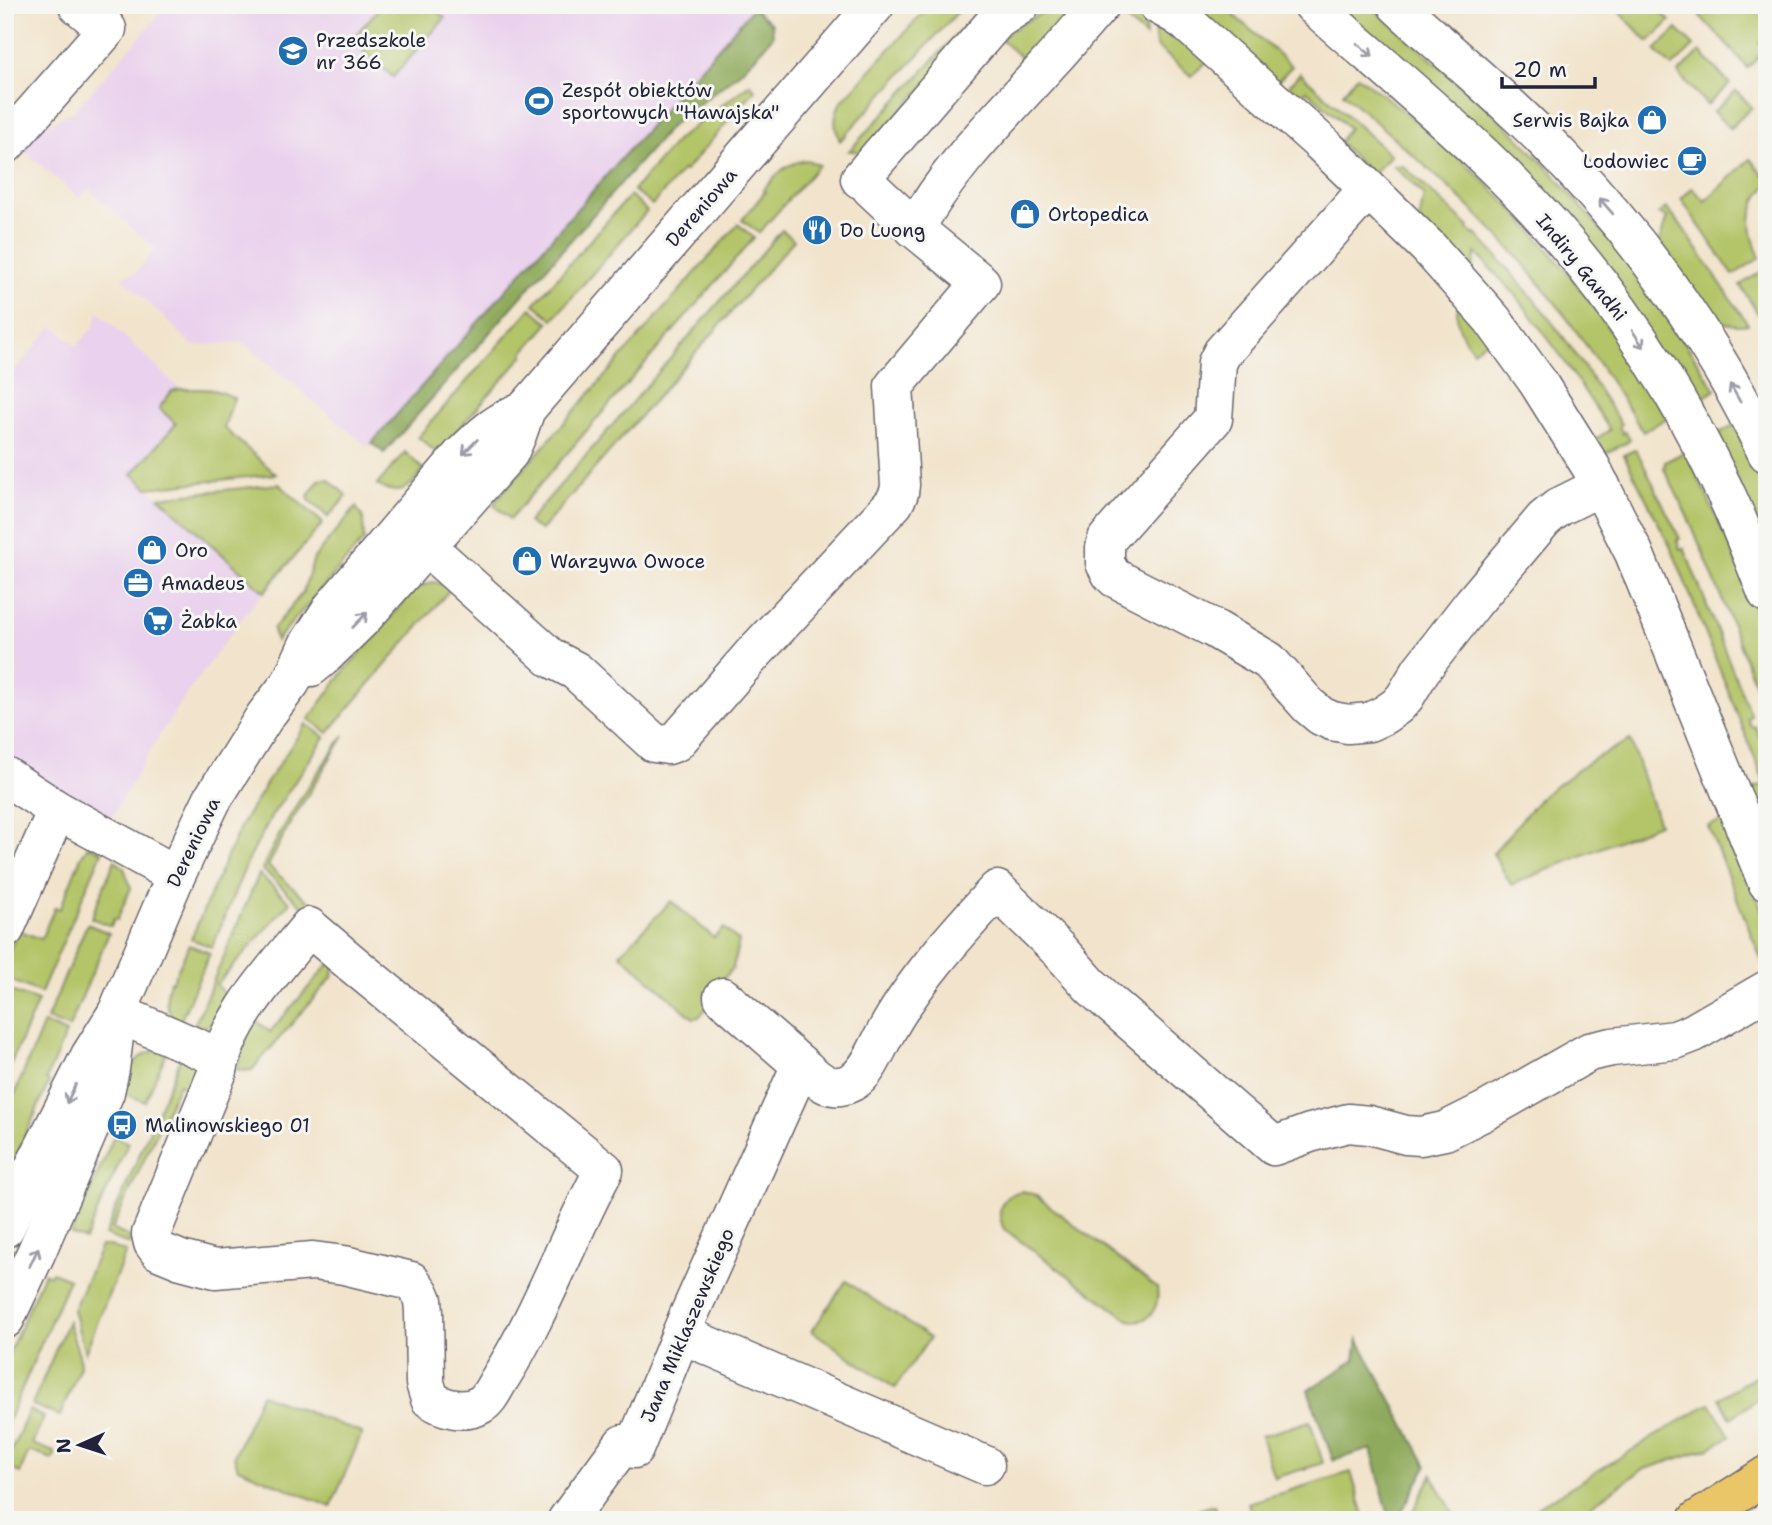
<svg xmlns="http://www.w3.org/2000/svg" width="1772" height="1525" font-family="'Shantell Sans',sans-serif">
  <rect width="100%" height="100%" fill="#f6f6f2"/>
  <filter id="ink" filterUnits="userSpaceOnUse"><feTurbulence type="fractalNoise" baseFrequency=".0143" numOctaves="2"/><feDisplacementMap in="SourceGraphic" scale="14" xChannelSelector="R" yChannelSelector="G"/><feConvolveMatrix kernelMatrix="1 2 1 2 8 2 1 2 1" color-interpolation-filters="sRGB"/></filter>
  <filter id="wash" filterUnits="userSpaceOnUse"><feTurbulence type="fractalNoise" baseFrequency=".00686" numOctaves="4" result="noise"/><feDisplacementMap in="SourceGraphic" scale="28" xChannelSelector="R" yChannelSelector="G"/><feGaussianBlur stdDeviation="1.57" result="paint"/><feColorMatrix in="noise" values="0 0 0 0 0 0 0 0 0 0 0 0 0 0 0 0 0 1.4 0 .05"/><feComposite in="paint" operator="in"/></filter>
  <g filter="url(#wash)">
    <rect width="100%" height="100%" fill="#f2e4cc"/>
    <g fill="#ead1ed">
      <path d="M 159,5 L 755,5 L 368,447 L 243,342 L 193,346 L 122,277 L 136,273 L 156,249 L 88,189 L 79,198 L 22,149 L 39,128 L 73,112 L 164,10 Z"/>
      <path d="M 98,311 L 180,389 L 172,391 L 177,423 L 133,475 L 232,561 L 264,592 L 239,622 L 184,698 L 156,741 L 109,821 L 5,758 L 5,379 L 7,380 L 53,326 L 77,346 L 95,325 Z"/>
    </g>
    <g fill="#b4c467" stroke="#6b7351" stroke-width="2">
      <path d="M 382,5 L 430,5 L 445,18 L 393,77 L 351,40 Z"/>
      <path d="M 930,5 L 964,5 L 840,141 C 834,127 833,115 841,102 Z"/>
      <path d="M 984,5 L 999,5 L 863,152 L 849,151 Z"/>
      <path d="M 1063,5 L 1079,5 L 1033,68 L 1000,39 C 1021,24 1037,13 1063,5 Z"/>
      <path d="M 1113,5 L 1130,8 L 1144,14 L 1146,37 L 1112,8 Z"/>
      <path d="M 1182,5 L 1222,5 L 1292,66 L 1274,85 Z"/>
      <path d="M 1339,5 L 1370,5 L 1505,124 L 1551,171 L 1642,278 L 1716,390 L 1697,401 Z"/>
      <path d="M 1625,5 L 1656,5 L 1670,21 L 1648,42 L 1619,11 Z"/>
      <path d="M 1690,5 L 1767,5 L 1767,41 L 1764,38 L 1759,43 L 1765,50 L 1748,68 Z"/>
      <path d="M 1153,19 L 1208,61 L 1191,76 L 1156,46 Z"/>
      <path d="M 1677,29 L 1694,46 L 1672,67 L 1655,50 Z"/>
      <path d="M 1700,52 L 1730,84 L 1707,105 L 1678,73 Z"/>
      <path d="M 1300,73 L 1391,155 L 1372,175 L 1339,142 L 1349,128 L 1306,90 L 1294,103 L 1283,93 Z"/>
      <path d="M 1357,76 C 1449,141 1531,220 1597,311 C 1622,346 1644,383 1667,418 L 1643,432 C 1603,369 1562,305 1511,250 C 1459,193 1400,144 1343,93 Z"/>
      <path d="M 750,84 L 755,90 L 685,171 L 683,170 L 652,205 L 633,190 L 678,139 Z"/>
      <path d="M 1736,91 L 1752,107 L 1730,128 L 1713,112 Z"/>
      <path d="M 1750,159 L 1767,178 L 1767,186 C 1745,209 1749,231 1760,258 L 1733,275 L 1681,199 L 1692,188 L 1705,201 Z"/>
      <path d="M 807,160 L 819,165 L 759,233 L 742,220 L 765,192 L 763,190 C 779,173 783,164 807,160 Z"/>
      <path d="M 1394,166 L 1403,166 L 1469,227 L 1468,229 L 1474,235 L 1476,234 C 1503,263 1530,293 1554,325 C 1579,356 1599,391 1621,424 L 1619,426 L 1623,434 L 1626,432 L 1630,439 L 1628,442 L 1598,457 L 1591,442 L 1610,430 L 1561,356 L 1518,298 L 1476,253 L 1470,279 L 1419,221 L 1424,195 Z"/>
      <path d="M 630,195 L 647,211 L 553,319 L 534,304 Z"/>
      <path d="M 1666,208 L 1681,225 L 1748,324 C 1734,327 1723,324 1711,316 L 1659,243 L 1667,217 L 1658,214 Z"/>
      <path d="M 738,224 L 754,238 L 510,519 L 493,504 Z"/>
      <path d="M 782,230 L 794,240 L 541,530 L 533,526 L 528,522 Z"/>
      <path d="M 1766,269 L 1767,313 L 1761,318 L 1740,285 Z"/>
      <path d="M 1459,302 L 1490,338 L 1473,351 C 1461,335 1453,322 1459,302 Z"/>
      <path d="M 531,308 L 549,323 L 523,353 L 524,355 L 437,453 L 418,437 Z"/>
      <path d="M 180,389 C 203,389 213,387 234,398 L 224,428 L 276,474 L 148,488 L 132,474 L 176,424 L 159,408 L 172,391 Z"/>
      <path d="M 1734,425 L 1767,493 L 1767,545 L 1716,435 Z"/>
      <path d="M 1634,450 L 1637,451 L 1680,539 L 1677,540 L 1680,549 L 1684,548 L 1751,716 L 1747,718 L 1751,727 L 1755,726 L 1767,756 L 1767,810 L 1752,803 L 1743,793 L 1765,784 L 1673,552 L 1624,455 Z"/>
      <path d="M 1686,451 L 1729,544 L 1767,639 L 1767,715 C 1734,633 1705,547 1664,469 L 1665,462 Z"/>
      <path d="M 405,452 L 424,470 C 409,487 402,499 377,485 Z"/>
      <path d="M 328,479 L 347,496 L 328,517 L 309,500 L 308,496 L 319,480 Z"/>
      <path d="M 279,484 L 323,523 L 264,592 L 159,497 Z"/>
      <path d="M 356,507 L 363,518 L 364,540 L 276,641 L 273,629 L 303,592 L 314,558 Z"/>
      <path d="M 433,582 L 453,586 L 328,733 L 309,719 L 344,671 L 417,587 Z"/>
      <path d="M 306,724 L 325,737 L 271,817 L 247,863 L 212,947 L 191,939 L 240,827 L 269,779 Z"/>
      <path d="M 344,736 L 288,827 L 268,866 L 314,906 L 309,912 L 262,869 C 285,820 311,779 344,736 Z"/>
      <path d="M 1630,740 L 1659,824 L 1511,885 L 1493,853 L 1542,796 L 1590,761 Z"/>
      <path d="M 1727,819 L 1767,924 L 1766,971 L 1708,826 Z"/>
      <path d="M 89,845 L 102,852 L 41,993 L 5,978 L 5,959 L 18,930 L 41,939 L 55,907 L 60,909 L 81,857 Z"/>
      <path d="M 115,860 L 124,868 L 131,888 L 117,920 L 114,919 L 111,926 L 91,918 Z"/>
      <path d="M 259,874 L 290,902 L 216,985 L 234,1002 L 207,1026 L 194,1026 Z"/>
      <path d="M 671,901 L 714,938 L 724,928 L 739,941 L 733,968 L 718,985 L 719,993 L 699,1017 L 693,1018 L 620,954 Z"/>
      <path d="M 87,924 L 109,933 L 69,1028 L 47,1019 Z"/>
      <path d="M 189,945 L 210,953 L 180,1022 C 163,1013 165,998 170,981 L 172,982 Z"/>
      <path d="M 333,959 L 334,968 L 333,976 L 252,1070 L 243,1071 L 237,1069 L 251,1016 L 270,1032 Z"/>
      <path d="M 5,989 L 38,1001 L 5,1077 Z"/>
      <path d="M 44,1023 L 66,1033 L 46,1080 L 49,1082 L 5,1182 L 5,1117 Z"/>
      <path d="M 154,1051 L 167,1052 L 145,1102 L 121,1092 C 129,1072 131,1057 154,1051 Z"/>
      <path d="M 182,1055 C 204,1068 199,1071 195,1095 L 179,1084 L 112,1229 L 131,1238 L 129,1244 L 105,1235 Z"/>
      <path d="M 114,1136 L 128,1143 L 85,1240 L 71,1234 Z"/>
      <path d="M 1023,1191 L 1035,1195 L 1157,1288 C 1160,1306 1150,1325 1129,1320 L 1004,1229 C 995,1210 1001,1194 1023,1191 Z"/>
      <path d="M 101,1246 L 110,1246 L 126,1252 L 85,1353 L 73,1310 Z"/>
      <path d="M 52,1272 L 69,1279 L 5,1428 L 5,1362 L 44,1273 L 50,1276 Z"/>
      <path d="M 846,1281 L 930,1338 L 895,1388 L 812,1331 Z"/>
      <path d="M 68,1321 L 79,1355 L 80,1366 L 60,1416 L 32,1405 Z"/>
      <path d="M 1767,1369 L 1767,1392 L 1731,1418 L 1719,1398 Z"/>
      <path d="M 261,1394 L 362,1433 L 331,1507 L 238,1468 L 234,1456 Z"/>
      <path d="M 1710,1403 L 1730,1436 L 1710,1448 L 1642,1470 L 1580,1513 L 1573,1520 L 1543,1520 L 1536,1508 Z"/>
      <path d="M 29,1410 L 44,1417 L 32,1444 L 54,1452 L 55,1456 L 52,1459 L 29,1451 L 20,1473 L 5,1466 Z"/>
      <path d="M 1310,1421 L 1323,1463 L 1274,1478 L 1261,1436 Z"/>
      <path d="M 1351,1472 L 1365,1519 L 1253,1520 L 1248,1503 Z"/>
      <path d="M 1432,1475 L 1457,1520 L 1408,1520 Z"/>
      <path d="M 1214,1505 L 1218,1520 L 1164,1520 Z"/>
    </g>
    <g fill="#8faa5c" stroke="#58664c" stroke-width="2">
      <path d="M 753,8 L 772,24 L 773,36 L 756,56 L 739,73 L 672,125 L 384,453 L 372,443 Z"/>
      <path d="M 1358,1339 L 1427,1466 L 1397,1520 L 1390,1520 L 1371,1449 L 1333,1460 L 1308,1390 L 1355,1360 Z"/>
    </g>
  </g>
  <g filter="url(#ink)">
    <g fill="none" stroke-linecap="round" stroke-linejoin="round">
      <g stroke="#6b666e" stroke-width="41">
        <g id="minor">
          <path d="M 1158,5 L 1176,15 L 1187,23 L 1321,143 L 1428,247 L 1492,319 L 1537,381 L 1591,467 L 1634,553 L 1767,882"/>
          <path d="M 1313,5 C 1375,60 1440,113 1499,171 C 1593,262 1668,372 1724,490 C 1740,523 1753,558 1767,593"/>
          <path d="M 1397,5 C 1452,56 1510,103 1561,157 C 1645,244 1715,345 1767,453"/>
          <path d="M 5,145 L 107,29 L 78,5"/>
          <path d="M 860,179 L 997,20 L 1020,5"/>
          <path d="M 1368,189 L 1222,353 L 1217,363 L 1213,419 L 1107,539 L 1105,548 L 1105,563 L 1111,574 L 1115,578 L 1213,628 L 1269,661 L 1309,706 L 1321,716 L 1332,721 L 1348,724 L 1359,723 L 1369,722 L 1384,715 L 1397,706 L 1405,697 L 1421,670 L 1473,603 L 1544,519 L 1559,507 L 1601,486"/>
          <path d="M 915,229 C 950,165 1002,116 1050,62 C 1067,44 1083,24 1100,5"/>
          <path d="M 427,547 L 551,658 L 576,671 L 654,743 L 668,745 L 676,742 L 752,655 L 894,503 L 899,493 L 900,485 L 894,386 L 981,283 L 915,229 L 871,188"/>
          <path d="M 311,667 L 322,658 L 362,619 L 509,453 L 517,435 L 526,409 L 875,5"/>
          <path d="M 5,776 L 57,810 L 176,875"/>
          <path d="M 309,927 L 355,966 L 604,1170 C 567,1239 541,1314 499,1380 C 494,1388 489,1400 480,1405 C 464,1414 443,1408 430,1399 L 425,1383 L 424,1312 L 423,1300 L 420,1293 L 411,1281 L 344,1265 L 313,1261 L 215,1269 L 181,1260 L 159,1251 L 153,1243 L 151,1234 L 218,1071 C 226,1020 277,967 309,927 Z"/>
          <path d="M 5,929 L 57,810"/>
          <path d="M 117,1013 L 220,1058"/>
          <path d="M 801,1065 C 817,1079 829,1094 852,1082 C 868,1073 876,1050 885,1034 C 912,983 958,932 997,890 L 1058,949 L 1090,985 L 1104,998 L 1274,1146 L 1310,1133 L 1348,1123 L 1369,1125 L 1406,1135 L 1421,1136 L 1445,1131 L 1489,1109 L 1589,1052 L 1612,1047 L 1675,1040 L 1693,1033 L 1767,990"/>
          <path d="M 5,1228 L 30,1175 L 90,1056 L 117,1013 L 176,875 L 212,800 L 265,716 L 291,682 L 308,645 L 332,608 L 461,456 C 484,433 497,422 526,409"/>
          <path d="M 5,1319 L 36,1253 L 105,1092 L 110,1069 L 115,1029"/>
          <path d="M 681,1334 L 985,1465"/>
          <path d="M 567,1520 L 623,1444 L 634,1449 L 688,1317 L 801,1065 L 723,997"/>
        </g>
      </g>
      <g stroke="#6b666e" stroke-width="41">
        <path id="major" d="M 1697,1520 L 1767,1475"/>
      </g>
      <use href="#minor" stroke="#fff" stroke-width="38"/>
      <use href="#major" stroke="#ebc669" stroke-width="38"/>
    </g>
    <defs><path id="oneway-shaft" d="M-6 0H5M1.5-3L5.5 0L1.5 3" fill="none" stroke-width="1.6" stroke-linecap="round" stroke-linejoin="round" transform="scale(1.75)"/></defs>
    <g stroke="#9c9ca7">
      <use href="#oneway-shaft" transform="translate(1365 50) rotate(41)"/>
      <use href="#oneway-shaft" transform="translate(1606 206) rotate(-131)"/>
      <use href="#oneway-shaft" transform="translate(1638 339) rotate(56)"/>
      <use href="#oneway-shaft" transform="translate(1735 393) rotate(-120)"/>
      <use href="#oneway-shaft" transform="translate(470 447) rotate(135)"/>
      <use href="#oneway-shaft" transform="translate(360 620) rotate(-46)"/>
      <use href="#oneway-shaft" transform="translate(71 1094) rotate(116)"/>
      <use href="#oneway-shaft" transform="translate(34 1257) rotate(-65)"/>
    </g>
  </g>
  <defs>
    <g id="school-disc" transform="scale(1.575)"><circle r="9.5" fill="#1f6fb2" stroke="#f6f6f2"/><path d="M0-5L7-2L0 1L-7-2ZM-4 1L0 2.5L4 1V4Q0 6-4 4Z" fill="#fff"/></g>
    <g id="stadium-disc" transform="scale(1.575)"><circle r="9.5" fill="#1f6fb2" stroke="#f6f6f2"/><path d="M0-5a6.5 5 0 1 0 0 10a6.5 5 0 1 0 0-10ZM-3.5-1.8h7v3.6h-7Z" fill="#fff"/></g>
    <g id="shop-disc" transform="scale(1.575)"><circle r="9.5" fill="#1f6fb2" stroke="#f6f6f2"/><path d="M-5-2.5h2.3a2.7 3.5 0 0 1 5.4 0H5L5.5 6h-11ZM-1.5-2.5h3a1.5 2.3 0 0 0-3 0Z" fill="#fff"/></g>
    <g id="cafe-disc" transform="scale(1.575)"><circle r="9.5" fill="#1f6fb2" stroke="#f6f6f2"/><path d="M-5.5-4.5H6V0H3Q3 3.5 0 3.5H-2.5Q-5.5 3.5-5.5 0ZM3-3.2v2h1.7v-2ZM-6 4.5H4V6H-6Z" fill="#fff"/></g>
    <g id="restaurant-disc" transform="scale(1.575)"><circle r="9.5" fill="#1f6fb2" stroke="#f6f6f2"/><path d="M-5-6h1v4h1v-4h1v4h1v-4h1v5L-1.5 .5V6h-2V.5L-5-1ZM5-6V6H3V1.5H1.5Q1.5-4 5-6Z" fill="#fff"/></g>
    <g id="office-disc" transform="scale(1.575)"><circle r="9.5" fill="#1f6fb2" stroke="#f6f6f2"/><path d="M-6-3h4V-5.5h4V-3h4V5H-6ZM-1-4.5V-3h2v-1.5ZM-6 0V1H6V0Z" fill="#fff"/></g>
    <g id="supermarket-disc" transform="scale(1.575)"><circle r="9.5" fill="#1f6fb2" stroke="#f6f6f2"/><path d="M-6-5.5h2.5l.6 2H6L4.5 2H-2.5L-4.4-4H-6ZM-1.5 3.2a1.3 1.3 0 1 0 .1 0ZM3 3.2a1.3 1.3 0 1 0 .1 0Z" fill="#fff"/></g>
    <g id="bus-disc" transform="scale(1.575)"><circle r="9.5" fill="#1f6fb2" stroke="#f6f6f2"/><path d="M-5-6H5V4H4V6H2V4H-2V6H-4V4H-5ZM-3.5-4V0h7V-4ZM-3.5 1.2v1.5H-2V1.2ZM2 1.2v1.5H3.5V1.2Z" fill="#fff"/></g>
  </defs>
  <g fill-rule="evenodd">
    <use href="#school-disc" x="293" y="51"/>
    <use href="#stadium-disc" x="539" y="101"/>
    <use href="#shop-disc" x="1652" y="120"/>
    <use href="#cafe-disc" x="1692" y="161"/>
    <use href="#shop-disc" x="1025" y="214"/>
    <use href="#restaurant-disc" x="817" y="230"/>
    <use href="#shop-disc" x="152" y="550"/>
    <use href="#shop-disc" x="527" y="561"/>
    <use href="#office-disc" x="138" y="583"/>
    <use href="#supermarket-disc" x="158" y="621"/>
    <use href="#bus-disc" x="122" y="1125"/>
  </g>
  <g text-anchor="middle" stroke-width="6" stroke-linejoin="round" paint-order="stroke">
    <g font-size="19" fill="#22223b" stroke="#f6f6f2" text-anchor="start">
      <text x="316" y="47">Przedszkole<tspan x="316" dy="22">nr 366</tspan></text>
      <text x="562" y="97">Zespół obiektów<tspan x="562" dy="22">sportowych "Hawajska"</tspan></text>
      <text x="1629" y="127" text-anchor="end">Serwis Bajka</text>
      <text x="1669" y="168" text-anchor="end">Lodowiec</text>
      <text x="1048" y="221">Ortopedica</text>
      <text x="840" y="237">Do Luong</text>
      <text x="175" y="557">Oro</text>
      <text x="550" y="568">Warzywa Owoce</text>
      <text x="161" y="590">Amadeus</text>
      <text x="181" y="628">Żabka</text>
      <text x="145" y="1132">Malinowskiego 01</text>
    </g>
    <g font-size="19" fill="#22223b" stroke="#f6f6f2">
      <text transform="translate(701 207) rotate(-49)" y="7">Dereniowa</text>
      <text transform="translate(1582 267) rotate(51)" y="7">Indiry Gandhi</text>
      <text transform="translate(193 842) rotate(-64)" y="7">Dereniowa</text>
      <text transform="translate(687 1325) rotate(-67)" y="7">Jana Miklaszewskiego</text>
    </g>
  </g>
  <rect width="1772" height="1525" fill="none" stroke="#f6f6f2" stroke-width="28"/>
  <g transform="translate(80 1445) rotate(267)" stroke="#f6f6f2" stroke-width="5" paint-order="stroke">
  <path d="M0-5L12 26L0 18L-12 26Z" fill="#22223b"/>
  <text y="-10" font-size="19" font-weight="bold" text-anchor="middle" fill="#22223b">N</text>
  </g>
  <path d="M1502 77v10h93v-10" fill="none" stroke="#22223b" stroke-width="3.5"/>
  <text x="1513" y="77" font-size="21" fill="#22223b" stroke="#f6f6f2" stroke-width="5" paint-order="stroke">20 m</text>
</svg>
